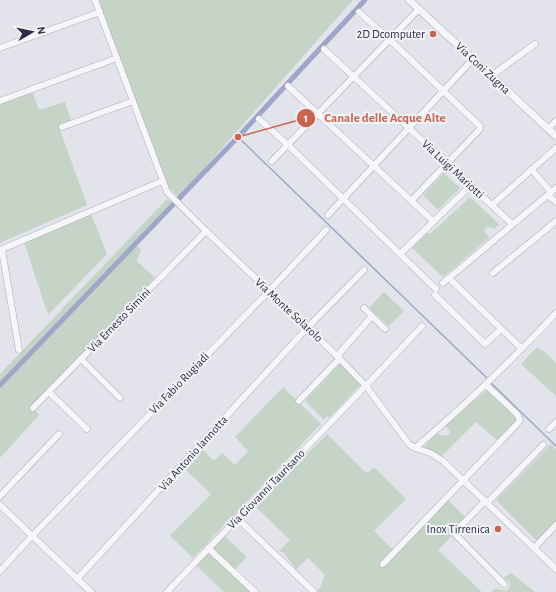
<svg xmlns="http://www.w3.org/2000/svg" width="556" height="592" font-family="'Alegreya Sans',sans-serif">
  <rect width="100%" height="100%" fill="#e3e4eb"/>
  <g fill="#c5d4c6">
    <path d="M 98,0 L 353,0 L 179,197 L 165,184 Z"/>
    <path d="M 32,91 L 39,110 L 65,102 L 71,121 L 59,127 L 87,205 L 0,243 L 0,103 Z"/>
    <path d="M 444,173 L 460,188 L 438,210 L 423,195 Z"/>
    <path d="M 470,197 L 499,224 L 495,229 L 489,227 L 486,228 L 484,231 L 489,238 L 443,277 L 412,248 L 427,233 L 431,233 Z"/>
    <path d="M 167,199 L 172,203 L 134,243 L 141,250 L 137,261 L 155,278 L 32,405 L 39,415 L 0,458 L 0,374 Z"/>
    <path d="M 91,214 L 107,254 L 48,315 L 24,242 Z"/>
    <path d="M 384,292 L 404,311 L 389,326 L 369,308 Z"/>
    <path d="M 537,347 L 544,351 L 556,363 L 556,396 L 521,364 Z"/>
    <path d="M 340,364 L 361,384 L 329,418 L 327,416 L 324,420 L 305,401 Z"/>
    <path d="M 283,387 L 321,424 L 193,558 L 170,536 L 211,494 L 183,467 L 201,448 L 214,461 L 222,453 L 235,465 L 248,451 L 235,437 Z"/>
    <path d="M 487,390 L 518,418 L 514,423 L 497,440 L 476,422 L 442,456 L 426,449 L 424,447 C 429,442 431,437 437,433 C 441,435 446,437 450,434 L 450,431 L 445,425 Z"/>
    <path d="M 327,434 L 365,472 L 368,473 L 374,467 L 406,499 L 374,531 L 395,552 L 447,499 L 468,520 L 438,550 L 482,592 L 316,592 L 320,588 L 325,575 L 308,558 L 296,569 L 284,553 L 279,551 L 290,540 L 255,506 Z"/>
    <path d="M 551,444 L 556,449 L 556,522 L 537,541 L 496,500 Z"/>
    <path d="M 223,535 L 247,557 L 234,570 L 211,548 Z"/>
    <path d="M 209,550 L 252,592 L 224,592 L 195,564 Z"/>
    <path d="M 511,573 L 535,592 L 491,592 L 495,589 L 507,591 C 510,587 510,584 509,580 L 506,581 L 504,577 Z"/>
  </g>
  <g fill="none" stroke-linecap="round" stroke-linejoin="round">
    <g stroke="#a0a6c9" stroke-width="1.5">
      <path d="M 238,137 L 488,379"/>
      <path d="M 490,382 L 556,446"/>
    </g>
    <path stroke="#a0a6c9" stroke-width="5" d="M 0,385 L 238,137 L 365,0"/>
    <g stroke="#acadb9" stroke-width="7">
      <g id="minor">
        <path d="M 95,0 L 167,192 L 206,231 L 337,356 L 366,386 L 409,444 L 415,448 L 430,453 L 443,461 L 556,569"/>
        <path d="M 359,12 L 390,40 L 480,126"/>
        <path d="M 0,48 L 100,12"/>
        <path d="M 324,49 L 512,224"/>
        <path d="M 491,76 L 535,44"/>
        <path d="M 288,86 L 433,221"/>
        <path d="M 0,101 L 117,58"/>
        <path d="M 259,119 L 288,145 L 436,289"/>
        <path d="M 62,127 L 133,101"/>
        <path d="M 548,129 L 556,121"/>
        <path d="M 272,161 L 419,9"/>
        <path d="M 531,169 L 551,192"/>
        <path d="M 550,197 L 556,202"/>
        <path d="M 411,201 L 480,129"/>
        <path d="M 492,205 L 556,148"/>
        <path d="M 328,215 L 473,59"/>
        <path d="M 0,250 L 162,181"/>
        <path d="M 2,250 L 19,350"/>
        <path d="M 401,253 L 470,186"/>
        <path d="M 493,273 L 556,221"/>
        <path d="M 452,281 L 522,349"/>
        <path d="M 443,283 L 556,188"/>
        <path d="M 435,295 L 485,344 L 501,329"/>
        <path d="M 364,308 L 385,329"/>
        <path d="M 337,356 L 372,316"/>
        <path d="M 81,359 L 120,398"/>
        <path d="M 49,392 L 87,429"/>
        <path d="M 299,401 L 340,358"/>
        <path d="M 33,408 L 206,231"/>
        <path d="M 549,429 L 556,422"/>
        <path d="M 415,448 C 465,406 511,361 556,313"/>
        <path d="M 0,496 L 59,434"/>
        <path d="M 485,501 L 454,533 L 504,584"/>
        <path d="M 487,503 L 543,445"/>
        <path d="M 0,505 L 91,592"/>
        <path d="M 237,518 L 314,592"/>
        <path d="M 208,548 L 255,592"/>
        <path d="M 534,548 L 556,525"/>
        <path d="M 383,564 L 517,424 L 520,420 L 517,414 L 486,385"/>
        <path d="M 0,571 L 32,536 L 269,291 L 326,230"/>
        <path d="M 77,579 L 308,327 L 364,270"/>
        <path d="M 167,592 C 251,503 339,416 422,326"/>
      </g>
    </g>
    <g stroke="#acadb9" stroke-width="8">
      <path id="tertiary" d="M 409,0 L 556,136"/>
    </g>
    <use href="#minor" stroke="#f6f6f9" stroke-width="6"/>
    <use href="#tertiary" stroke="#f6f6f9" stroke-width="7"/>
  </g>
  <g fill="#c9654f" stroke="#f3f4f8" stroke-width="1.5">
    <circle cx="433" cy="34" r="4"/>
    <circle cx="498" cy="529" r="4"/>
  </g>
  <g text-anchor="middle" stroke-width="4" stroke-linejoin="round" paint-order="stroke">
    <g font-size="12" fill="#2c2c43" stroke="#f3f4f8" text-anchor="end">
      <text x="425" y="38">2D Dcomputer</text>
      <text x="490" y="533">Inox Tirrenica</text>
    </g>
    <g font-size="12" fill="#2c2c43" stroke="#f3f4f8">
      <text transform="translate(483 68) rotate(43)" y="4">Via Coni Zugna</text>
      <text transform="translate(453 169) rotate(43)" y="4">Via Luigi Mariotti</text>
      <text transform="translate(289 310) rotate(43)" y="4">Via Monte Solarolo</text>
      <text transform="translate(119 320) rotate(-46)" y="4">Via Ernesto Simini</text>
      <text transform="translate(179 383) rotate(-46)" y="4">Via Fabio Rugiadi</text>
      <text transform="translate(193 453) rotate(-48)" y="4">Via Antonio Iannotta</text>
      <text transform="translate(266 489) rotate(-46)" y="4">Via Giovanni Taurisano</text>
    </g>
  </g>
  <path fill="none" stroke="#c9654f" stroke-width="1.5" d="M238 137L306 118"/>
  <g fill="#c9654f" stroke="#f3f4f8" stroke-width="1.5">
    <circle cx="238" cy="137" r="4"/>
    <circle cx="306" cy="118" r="10"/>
  </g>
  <g font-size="12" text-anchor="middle" font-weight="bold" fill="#fff">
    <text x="306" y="122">1</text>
  </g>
  <g font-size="13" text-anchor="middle" font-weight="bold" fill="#c9654f" stroke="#f3f4f8" stroke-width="4" stroke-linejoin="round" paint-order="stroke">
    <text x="385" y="122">Canale delle Acque Alte</text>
  </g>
  <g transform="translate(32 32) rotate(81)" stroke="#f3f4f8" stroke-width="3" paint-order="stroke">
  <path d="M0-3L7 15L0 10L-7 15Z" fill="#2c2c43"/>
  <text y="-6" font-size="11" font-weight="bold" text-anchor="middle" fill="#2c2c43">N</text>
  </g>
</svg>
